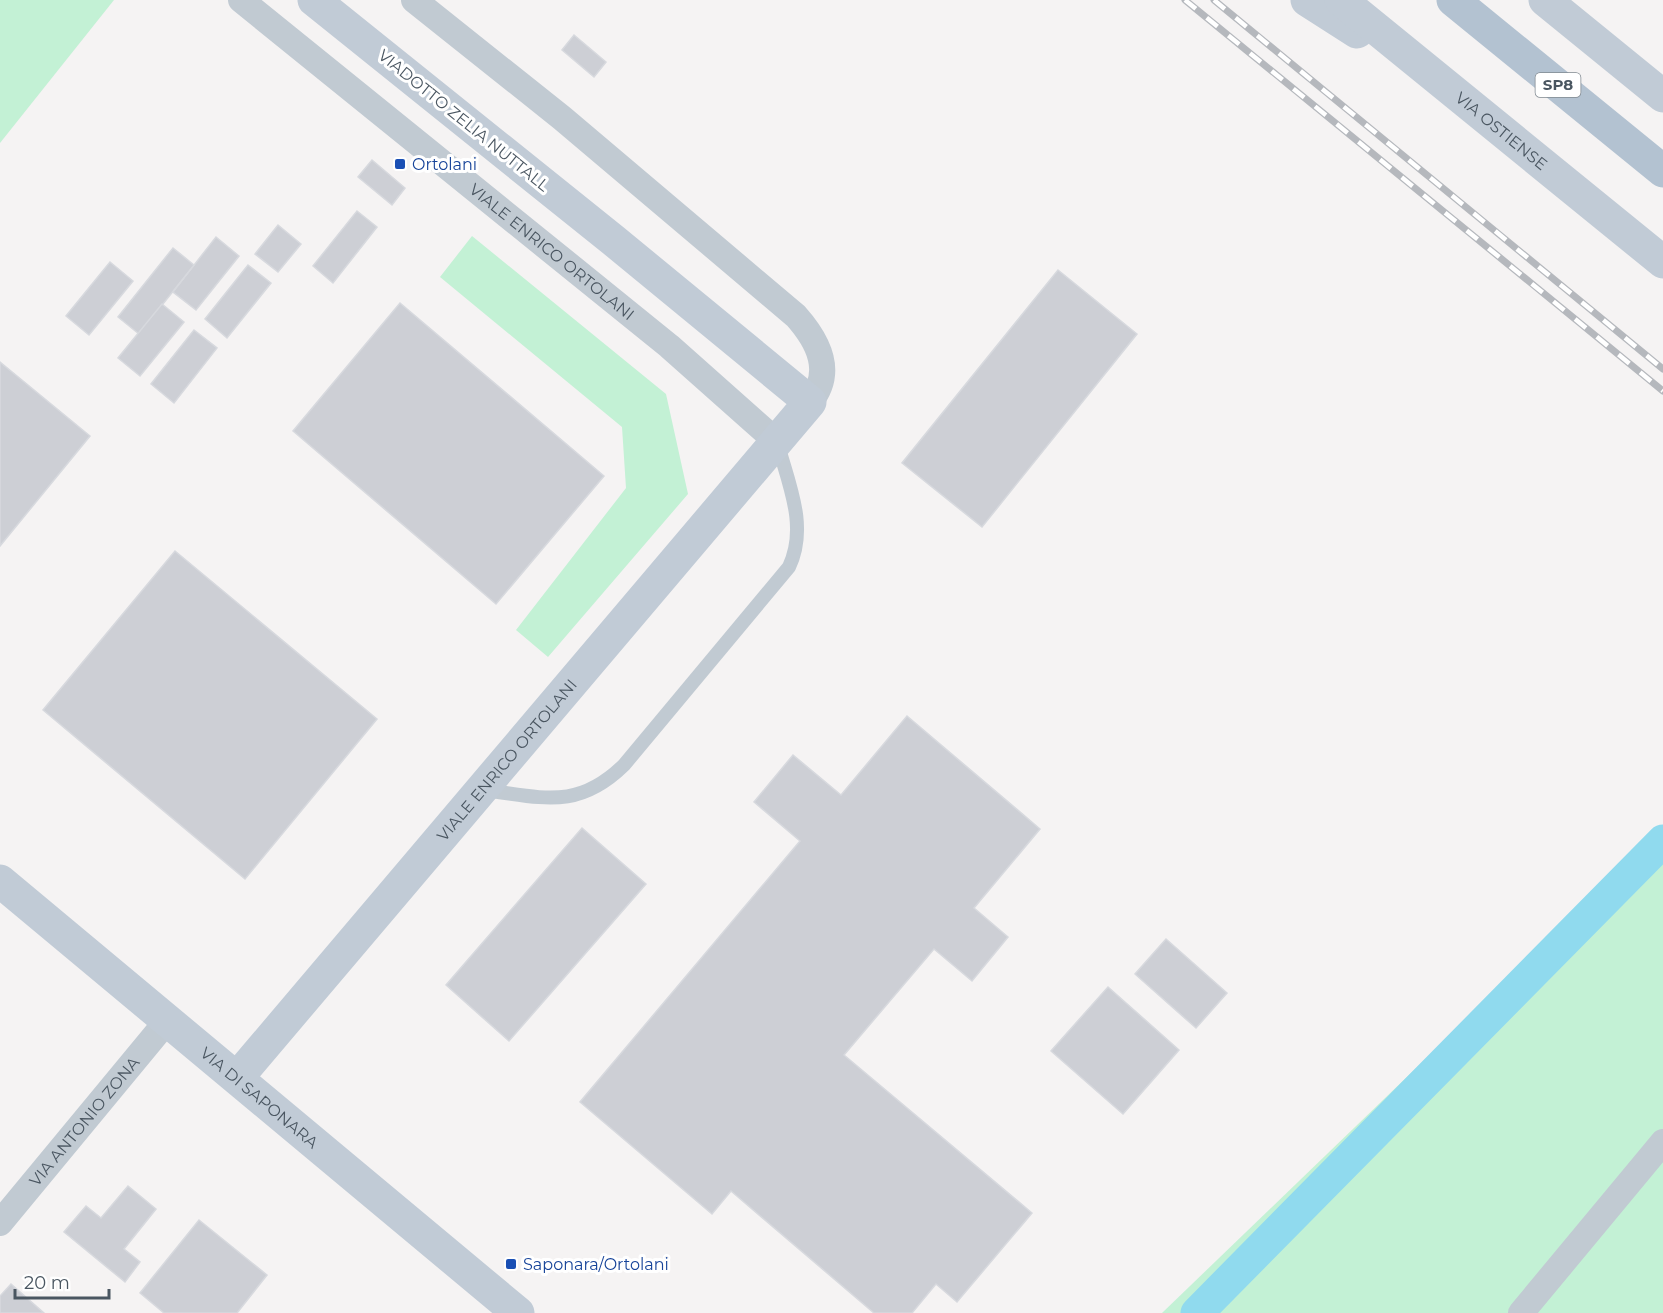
<svg xmlns="http://www.w3.org/2000/svg" width="1663" height="1313" font-family="Montserrat,sans-serif">
  <rect width="100%" height="100%" fill="#f5f3f3"/>
  <g fill="#c3f1d5">
    <path d="M 0,0 L 114,0 L 0,143 Z"/>
    <path d="M 472,236 L 666,394 L 688,494 L 548,657 L 516,630 L 626,488 L 622,427 L 440,277 Z"/>
    <path d="M 1663,830 L 1663,1313 L 1162,1313 Z"/>
  </g>
  <g fill="none" stroke-linecap="round" stroke-linejoin="round">
    <path stroke="#90daee" stroke-width="33" d="M 1197,1313 L 1663,841"/>
  </g>
  <g fill="#cdcfd5" stroke="#d7d9de" stroke-width="1.5">
    <path d="M 574,35 L 606,62 L 594,77 L 562,50 Z"/>
    <path d="M 372,160 L 405,188 L 392,205 L 358,177 Z"/>
    <path d="M 357,211 L 377,227 L 333,283 L 313,266 Z"/>
    <path d="M 278,225 L 301,244 L 278,272 L 255,254 Z"/>
    <path d="M 216,237 L 239,256 L 196,310 L 173,292 Z"/>
    <path d="M 173,248 L 194,265 L 139,334 L 118,317 Z"/>
    <path d="M 110,262 L 133,281 L 89,335 L 66,316 Z"/>
    <path d="M 248,265 L 271,283 L 227,338 L 205,319 Z"/>
    <path d="M 1058,270 L 1137,334 L 982,527 L 902,463 Z"/>
    <path d="M 400,303 L 604,476 L 496,604 L 293,431 Z"/>
    <path d="M 162,304 L 184,322 L 140,376 L 118,358 Z"/>
    <path d="M 194,330 L 217,348 L 174,403 L 151,384 Z"/>
    <path d="M 0,362 L 90,436 L 0,546 Z"/>
    <path d="M 175,551 L 377,719 L 245,879 L 43,710 Z"/>
    <path d="M 907,716 L 1040,829 L 974,908 L 1008,937 L 972,981 L 934,949 L 844,1055 L 1032,1213 L 957,1302 L 936,1284 L 912,1313 L 874,1313 L 731,1191 L 712,1214 L 580,1102 L 800,841 L 754,802 L 793,755 L 841,795 Z"/>
    <path d="M 582,828 L 646,884 L 509,1041 L 446,985 Z"/>
    <path d="M 1166,939 L 1227,993 L 1196,1028 L 1135,974 Z"/>
    <path d="M 1108,987 L 1179,1050 L 1123,1114 L 1051,1051 Z"/>
    <path d="M 128,1186 L 156,1209 L 124,1249 L 140,1262 L 125,1282 L 64,1232 L 86,1206 L 101,1218 Z"/>
    <path d="M 199,1220 L 267,1275 L 237,1313 L 164,1313 L 140,1293 Z"/>
    <path d="M 11,1284 L 44,1313 L 0,1313 L 0,1296 Z"/>
  </g>
  <g fill="none" stroke-linecap="round" stroke-linejoin="round">
    <path stroke="#c1cad2" stroke-width="14" d="M 483,790 C 542,797 577,811 624,765 L 789,567 C 808,527 789,485 778,445"/>
    <g stroke="#c1cad2" stroke-width="26">
      <path id="s1" d="M 241,0 L 669,346 L 776,441"/>
      <path d="M 414,0 L 562,118 L 796,316 C 819,342 834,372 810,402"/>
      <path id="s2" d="M 0,1223 L 167,1021"/>
      <path d="M 1521,1313 L 1663,1142"/>
    </g>
    <g stroke="#c1cbd6" stroke-width="33">
      <path d="M 1307,0 L 1357,32"/>
      <path id="s3" d="M 1341,0 L 1663,262"/>
      <path d="M 1545,0 L 1663,96"/>
      <path id="s4" d="M 0,881 L 518,1313"/>
      <path id="s5" d="M 237,1078 L 810,402 L 613,240 L 314,0"/>
    </g>
    <path stroke="#b3c2d1" stroke-width="33" d="M 1453,0 L 1663,171"/>
    <g stroke="#b5b8bd" stroke-width="7">
      <g id="rail">
        <path d="M 1185,0 L 1663,391"/>
        <path d="M 1214,0 L 1663,369"/>
      </g>
    </g>
    <use href="#rail" stroke="#fff" stroke-width="4.5" stroke-dasharray="14" stroke-linecap="butt"/>
  </g>
  <g fill="#1a4fb4" stroke="#fff" stroke-width="2">
    <rect x="394" y="158" width="12" height="12" rx="3"/>
    <rect x="505" y="1258" width="12" height="12" rx="3"/>
  </g>
  <g text-anchor="middle" stroke-width="6" stroke-linejoin="round" paint-order="stroke">
    <rect fill="#fff" stroke="#808990" stroke-width="1.5" x="1535.5" y="73" width="45" height="24" rx="4.5"/>
    <g font-size="15" font-weight="bold" fill="#4a5661">
      <text x="1558" y="90">SP8</text>
    </g>
    <g font-size="16" fill="#4a5661" stroke="#fff">
      <text transform="translate(464 120) rotate(39)" y="6">VIADOTTO ZELIA NUTTALL</text>
      <text dy="6" stroke="none"><textPath href="#s3" startOffset="207">VIA OSTIENSE</textPath></text>
      <text dy="6" stroke="none"><textPath href="#s1" startOffset="400">VIALE ENRICO ORTOLANI</textPath></text>
      <text dy="6" stroke="none"><textPath href="#s5" startOffset="417">VIALE ENRICO ORTOLANI</textPath></text>
      <text dy="6" stroke="none"><textPath href="#s4" startOffset="338">VIA DI SAPONARA</textPath></text>
      <text dy="6" stroke="none"><textPath href="#s2" startOffset="132">VIA ANTONIO ZONA</textPath></text>
    </g>
    <g font-size="16" fill="#164399" stroke="#fff" text-anchor="start">
      <text x="412" y="170">Ortolani</text>
      <text x="523" y="1270">Saponara/Ortolani</text>
    </g>
  </g>
  <path d="M15 1289v9h94v-9" fill="none" stroke="#4a5661" stroke-width="3"/>
  <text x="24" y="1289" font-size="18" fill="#4a5661" stroke="#ffffff" stroke-width="4.5" paint-order="stroke">20 m</text>
</svg>
